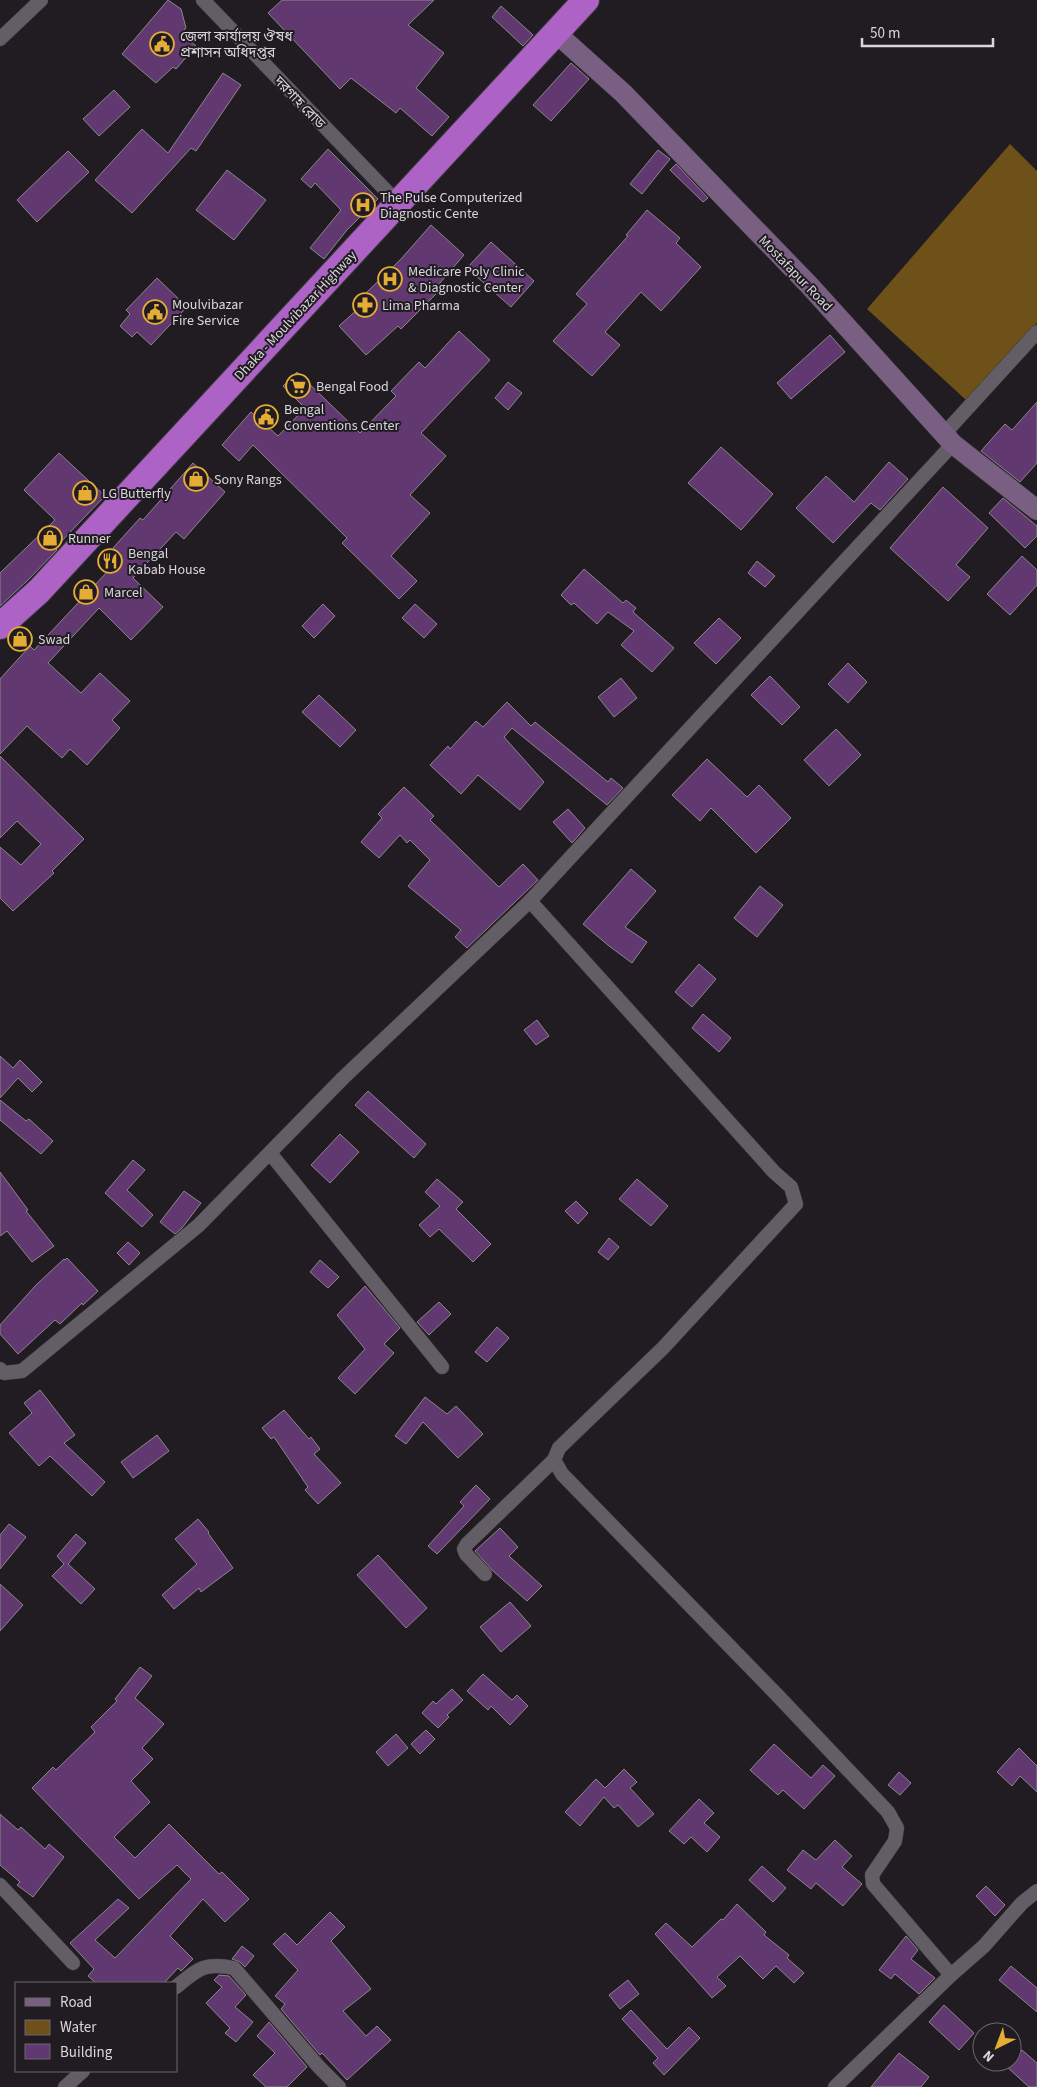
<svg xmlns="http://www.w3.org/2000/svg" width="1037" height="2087" font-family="'Source Sans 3','Noto Sans Bengali',sans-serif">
  <rect width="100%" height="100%" fill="#201c22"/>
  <path fill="#6e5118" d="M 1010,144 L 1037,171 L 1037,323 L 966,400 L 867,309 Z"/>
  <g fill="#623870" stroke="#8b868d">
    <path d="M 168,0 L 181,9 L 186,28 L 181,33 L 196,46 L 176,69 L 173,67 L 156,83 L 122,54 Z"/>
    <path d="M 282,0 L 434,0 L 408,25 L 444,53 L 416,88 L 449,117 L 432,136 L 400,108 L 396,113 L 351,78 L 340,89 L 268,13 Z"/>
    <path d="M 501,6 L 533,35 L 523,46 L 492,17 Z"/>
    <path d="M 571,63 L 589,79 L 551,121 L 533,105 Z"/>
    <path d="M 223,73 L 241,85 L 196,151 L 191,148 L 132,213 L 95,180 L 142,129 L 168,153 Z"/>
    <path d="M 114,90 L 130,107 L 99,136 L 83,119 Z"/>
    <path d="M 328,149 L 378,199 L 347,230 L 324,259 L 310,248 L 341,210 L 315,183 L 311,188 L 301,179 Z"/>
    <path d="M 658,150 L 670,159 L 642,194 L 630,184 Z"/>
    <path d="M 68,151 L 89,172 L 37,222 L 17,200 Z"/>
    <path d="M 676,164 L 708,198 L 703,202 L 670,170 Z"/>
    <path d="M 227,170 L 266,200 L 234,240 L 196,210 Z"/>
    <path d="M 647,210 L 680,238 L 676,243 L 701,267 L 661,311 L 641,292 L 605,332 L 620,345 L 592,376 L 553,341 L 587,304 L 576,294 L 628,236 L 626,235 Z"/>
    <path d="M 431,225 L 464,255 L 433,291 L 436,294 L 401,329 L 398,326 L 366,355 L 339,326 L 370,298 L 365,294 L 401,259 Z"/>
    <path d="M 491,242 L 534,281 L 511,307 L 467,268 Z"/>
    <path d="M 157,278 L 187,307 L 151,345 L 137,332 L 132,337 L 120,326 L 130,314 L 126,310 Z"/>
    <path d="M 459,331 L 490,360 L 421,433 L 446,456 L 410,495 L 430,513 L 391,556 L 417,581 L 399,599 L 342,543 L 347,538 L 253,445 L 239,461 L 222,445 L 251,412 L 278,436 L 305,408 L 283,386 L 297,372 L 360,433 L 396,396 L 391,391 L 419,362 L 425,368 Z"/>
    <path d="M 830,335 L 845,352 L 791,399 L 777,383 Z"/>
    <path d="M 508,382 L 522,393 L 508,410 L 495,398 Z"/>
    <path d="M 1037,402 L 1037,463 L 1020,482 L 981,451 L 1005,424 L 1012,430 Z"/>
    <path d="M 721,447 L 773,494 L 741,530 L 688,483 Z"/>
    <path d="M 59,453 L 105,496 L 55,548 L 57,550 L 28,580 L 0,606 L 0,573 L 55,520 L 24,490 Z"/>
    <path d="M 889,462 L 908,479 L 880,510 L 871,503 L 833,543 L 796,508 L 826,476 L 854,502 Z"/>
    <path d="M 193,463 L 225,492 L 184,539 L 176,532 L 133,578 L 163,607 L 131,640 L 99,608 L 48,663 L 81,693 L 100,673 L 130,701 L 112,720 L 120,728 L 87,765 L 70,749 L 62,758 L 27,726 L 0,754 L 0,679 L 30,646 L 34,650 L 122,556 L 113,548 L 140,518 L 143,520 Z"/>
    <path d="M 943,487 L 988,528 L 956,565 L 970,577 L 948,601 L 890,548 Z"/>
    <path d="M 1003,498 L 1037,526 L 1037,536 L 1025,548 L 989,513 Z"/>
    <path d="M 1022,556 L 1037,570 L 1037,585 L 1010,615 L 987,594 Z"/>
    <path d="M 757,561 L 775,576 L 765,587 L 748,573 Z"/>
    <path d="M 584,569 L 623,603 L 626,600 L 636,608 L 633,612 L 674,648 L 652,672 L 621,645 L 634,631 L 608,612 L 597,624 L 574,603 L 571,605 L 561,595 Z"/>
    <path d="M 323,604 L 335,616 L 314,638 L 302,626 Z"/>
    <path d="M 415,604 L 437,624 L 424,638 L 402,618 Z"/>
    <path d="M 719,618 L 741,638 L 716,664 L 694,643 Z"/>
    <path d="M 848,663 L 867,682 L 848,703 L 828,684 Z"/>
    <path d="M 770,676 L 800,707 L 782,725 L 751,695 Z"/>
    <path d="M 621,678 L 637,698 L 614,717 L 598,697 Z"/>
    <path d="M 319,695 L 356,730 L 340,747 L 302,712 Z"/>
    <path d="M 507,702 L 531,726 L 535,722 L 608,782 L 611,778 L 623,788 L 607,805 L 512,728 L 504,737 L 544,782 L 520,810 L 478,775 L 461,794 L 430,765 L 448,746 L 450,749 L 476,721 L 483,727 Z"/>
    <path d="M 836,729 L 861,755 L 829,786 L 804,760 Z"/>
    <path d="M 0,756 L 84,839 L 52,871 L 54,873 L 13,911 L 0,898 L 0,847 L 21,865 L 41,844 L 17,821 L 0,838 Z"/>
    <path d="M 707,759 L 747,797 L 759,785 L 791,818 L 756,853 L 711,808 L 700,821 L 672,795 Z"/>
    <path d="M 404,787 L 434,816 L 430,820 L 499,887 L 523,864 L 538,880 L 467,948 L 455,937 L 461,930 L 408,886 L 430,860 L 410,840 L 407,843 L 400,835 L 379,858 L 361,842 L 382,818 L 378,814 Z"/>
    <path d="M 568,809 L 585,828 L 572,843 L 553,822 Z"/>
    <path d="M 631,869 L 656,891 L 625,927 L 647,942 L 632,963 L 609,946 L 583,924 Z"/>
    <path d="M 760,886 L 783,905 L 757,937 L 734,918 Z"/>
    <path d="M 699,964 L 716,979 L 692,1007 L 675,992 Z"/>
    <path d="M 703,1014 L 731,1038 L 719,1052 L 692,1028 Z"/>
    <path d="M 537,1020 L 549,1036 L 536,1045 L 524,1030 Z"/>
    <path d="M 0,1056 L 13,1068 L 20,1060 L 42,1082 L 32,1092 L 18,1078 L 0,1098 Z"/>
    <path d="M 368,1091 L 426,1144 L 414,1158 L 355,1105 Z"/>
    <path d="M 0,1100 L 26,1121 L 29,1119 L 53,1141 L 41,1154 L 0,1120 Z"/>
    <path d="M 340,1134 L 359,1152 L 330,1183 L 311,1165 Z"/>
    <path d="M 133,1160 L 145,1170 L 127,1190 L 153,1215 L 142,1227 L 105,1193 Z"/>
    <path d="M 0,1172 L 28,1210 L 26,1211 L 54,1246 L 32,1262 L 7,1231 L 0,1236 Z"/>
    <path d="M 437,1179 L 463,1202 L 456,1209 L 491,1244 L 473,1262 L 439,1229 L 430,1237 L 419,1225 L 440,1206 L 425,1192 Z"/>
    <path d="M 637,1179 L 668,1206 L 651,1226 L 619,1199 Z"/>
    <path d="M 184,1191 L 201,1203 L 182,1228 L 175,1234 L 160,1222 Z"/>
    <path d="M 576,1201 L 588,1213 L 578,1224 L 565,1211 Z"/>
    <path d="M 609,1238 L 619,1247 L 608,1260 L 598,1252 Z"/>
    <path d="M 128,1242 L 140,1253 L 129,1265 L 117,1253 Z"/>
    <path d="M 67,1258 L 98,1291 L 83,1305 L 82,1303 L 60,1324 L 55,1320 L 18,1354 L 0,1334 L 0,1325 L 36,1285 L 64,1259 L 65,1260 Z"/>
    <path d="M 320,1260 L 339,1277 L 328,1288 L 310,1272 Z"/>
    <path d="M 365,1286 L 400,1328 L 384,1344 L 394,1353 L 355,1394 L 338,1378 L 365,1349 L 337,1315 Z"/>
    <path d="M 439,1302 L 451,1314 L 429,1335 L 417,1322 Z"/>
    <path d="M 497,1327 L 509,1338 L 487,1362 L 475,1352 Z"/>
    <path d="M 40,1390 L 75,1435 L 64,1443 L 105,1482 L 92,1496 L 50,1456 L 39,1466 L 9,1433 L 32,1413 L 24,1403 Z"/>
    <path d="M 425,1397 L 447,1414 L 456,1406 L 483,1434 L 458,1458 L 423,1422 L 406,1444 L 395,1436 Z"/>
    <path d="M 284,1410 L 309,1439 L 311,1437 L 320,1449 L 314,1454 L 341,1483 L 318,1504 L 305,1490 L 308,1487 L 274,1437 L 271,1439 L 262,1428 Z"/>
    <path d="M 157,1435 L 169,1451 L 133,1478 L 121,1462 Z"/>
    <path d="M 476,1485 L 490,1499 L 437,1554 L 428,1546 L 464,1506 L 460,1502 Z"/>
    <path d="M 198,1519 L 209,1532 L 208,1533 L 233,1568 L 201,1592 L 199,1588 L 174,1609 L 162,1595 L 197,1564 L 175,1539 Z"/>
    <path d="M 9,1524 L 26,1537 L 0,1569 L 0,1535 Z"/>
    <path d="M 500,1528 L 518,1547 L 509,1556 L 542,1586 L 527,1601 L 493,1571 L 475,1551 Z"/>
    <path d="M 76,1534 L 86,1543 L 68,1564 L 95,1589 L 81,1604 L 52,1576 L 64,1564 L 57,1556 Z"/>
    <path d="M 378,1555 L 427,1608 L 406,1628 L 357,1575 Z"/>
    <path d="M 0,1584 L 23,1605 L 0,1631 Z"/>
    <path d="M 510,1602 L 531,1626 L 501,1652 L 480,1627 Z"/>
    <path d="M 140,1667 L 152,1676 L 135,1698 L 164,1724 L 142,1748 L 153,1759 L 131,1781 L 150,1802 L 114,1837 L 135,1858 L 169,1824 L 219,1874 L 222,1872 L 249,1899 L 225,1922 L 203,1899 L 170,1936 L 193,1959 L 181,1971 L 178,1968 L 164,1983 L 96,1983 L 88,1976 L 94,1969 L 70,1943 L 118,1899 L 129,1908 L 95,1940 L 115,1958 L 191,1879 L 177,1865 L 139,1899 L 32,1788 L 53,1767 L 56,1770 L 95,1732 L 91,1727 L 117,1701 L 115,1699 Z"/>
    <path d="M 483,1674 L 512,1700 L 517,1695 L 528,1706 L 510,1725 L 491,1706 L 488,1710 L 467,1691 Z"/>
    <path d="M 452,1689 L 463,1700 L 447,1715 L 449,1717 L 438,1728 L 422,1713 L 433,1701 L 436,1704 Z"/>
    <path d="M 426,1730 L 435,1739 L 420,1754 L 411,1744 Z"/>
    <path d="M 396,1734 L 408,1748 L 388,1766 L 376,1752 Z"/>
    <path d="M 774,1744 L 811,1778 L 823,1765 L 835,1776 L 804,1809 L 783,1790 L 778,1795 L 750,1770 Z"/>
    <path d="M 1019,1748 L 1037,1766 L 1037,1792 L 1020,1776 L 1012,1786 L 997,1772 Z"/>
    <path d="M 624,1769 L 637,1782 L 630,1788 L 654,1814 L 638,1827 L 618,1805 L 614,1808 L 604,1797 L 580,1826 L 565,1812 L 596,1779 L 605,1788 Z"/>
    <path d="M 899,1772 L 911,1783 L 900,1795 L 888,1785 Z"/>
    <path d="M 699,1799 L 714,1813 L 704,1823 L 720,1837 L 707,1852 L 691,1837 L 684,1844 L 669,1831 Z"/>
    <path d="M 0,1814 L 18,1830 L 21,1827 L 45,1849 L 49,1844 L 64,1857 L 33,1897 L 17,1885 L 20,1882 L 0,1865 Z"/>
    <path d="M 835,1840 L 852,1856 L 842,1867 L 862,1884 L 843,1906 L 816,1883 L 811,1889 L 787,1870 L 803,1850 L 816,1860 Z"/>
    <path d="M 762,1866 L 786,1888 L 773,1902 L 749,1880 Z"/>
    <path d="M 986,1886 L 1005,1905 L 995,1916 L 976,1896 Z"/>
    <path d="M 737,1904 L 766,1932 L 764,1935 L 789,1955 L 787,1958 L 804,1973 L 794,1983 L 776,1966 L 763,1979 L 740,1956 L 717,1977 L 726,1986 L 712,1998 L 655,1934 L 666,1923 L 692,1947 L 721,1919 L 723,1920 Z"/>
    <path d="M 330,1912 L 345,1927 L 331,1941 L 371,1989 L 343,2011 L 366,2036 L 377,2026 L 391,2040 L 347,2080 L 322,2053 L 320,2055 L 281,2009 L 285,2004 L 275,1996 L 298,1970 L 273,1944 L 285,1933 L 297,1945 Z"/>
    <path d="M 906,1936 L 918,1950 L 911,1959 L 935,1978 L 919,1994 L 895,1974 L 891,1979 L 879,1970 Z"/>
    <path d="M 242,1946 L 254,1956 L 245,1967 L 240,1962 L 232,1959 Z"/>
    <path d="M 1011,1966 L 1037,1988 L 1037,2012 L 999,1980 Z"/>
    <path d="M 219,1975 L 229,1976 L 246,1995 L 235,2007 L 253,2022 L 236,2042 L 225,2033 L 230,2028 L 206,2003 L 222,1987 L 214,1980 Z"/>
    <path d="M 628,1980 L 639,1994 L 620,2009 L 609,1995 Z"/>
    <path d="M 944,2005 L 974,2033 L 959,2050 L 929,2022 Z"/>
    <path d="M 631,2010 L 667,2049 L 689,2027 L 700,2038 L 664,2075 L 653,2063 L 658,2058 L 622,2019 Z"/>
    <path d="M 269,2022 L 307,2067 L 287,2087 L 266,2087 L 253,2075 L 275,2053 L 257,2036 Z"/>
    <path d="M 1022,2050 L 1037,2063 L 1037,2087 L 1029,2087 L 1007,2067 Z"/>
    <path d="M 899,2053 L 929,2077 L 921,2087 L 871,2087 Z"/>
  </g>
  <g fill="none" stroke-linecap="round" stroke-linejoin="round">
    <g stroke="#3c393d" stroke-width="15">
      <g id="street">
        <path d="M 203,0 L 398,203"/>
        <path d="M 0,39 L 41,0"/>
        <path d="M 944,434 L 1037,332"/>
        <path d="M 530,901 L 774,1172 L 791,1187 L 796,1204 L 663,1348 L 559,1448 L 554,1460 L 562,1474 L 779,1697 L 888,1812 L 897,1828 L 895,1841 L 872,1875 L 873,1884 L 951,1975 L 835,2087"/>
        <path d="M 270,1153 L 442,1367"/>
        <path d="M 0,1369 L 4,1373 L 22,1371 L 199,1225 L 343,1078 L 530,901 L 953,444"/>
        <path d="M 485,1574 L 466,1554 L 464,1549 L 467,1544 L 554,1460"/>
        <path d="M 0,1885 L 73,1963"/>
        <path d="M 951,1975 L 984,1946 L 1022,1903 L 1037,1891"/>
        <path d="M 176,1987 C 198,1969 204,1962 234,1968 L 319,2067 L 339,2087"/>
        <path d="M 65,2087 L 83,2071"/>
      </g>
    </g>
    <g stroke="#3c393d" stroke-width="21">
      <path id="secondary" d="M 556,33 L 623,93 L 809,285 L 953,444 L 1037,510"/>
    </g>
    <g stroke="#3c393d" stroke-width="28">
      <path id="highway" d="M 0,626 L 39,591 L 586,0"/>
    </g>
    <use href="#street" stroke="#635e65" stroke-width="14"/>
    <use href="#secondary" stroke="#796082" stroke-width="20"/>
    <use href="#highway" stroke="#ac63c5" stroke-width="26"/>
  </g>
  <defs>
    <g id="civic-ring" transform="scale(1.25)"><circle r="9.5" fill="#201c22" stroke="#e6ad36" stroke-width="1.5"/><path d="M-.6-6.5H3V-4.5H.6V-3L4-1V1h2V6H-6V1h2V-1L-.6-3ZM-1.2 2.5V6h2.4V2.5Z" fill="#e6ad36"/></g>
    <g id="hospital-ring" transform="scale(1.25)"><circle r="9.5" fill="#201c22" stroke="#e6ad36" stroke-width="1.5"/><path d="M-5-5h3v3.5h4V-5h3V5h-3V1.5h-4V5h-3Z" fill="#e6ad36"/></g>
    <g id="pharmacy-ring" transform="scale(1.25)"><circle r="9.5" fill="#201c22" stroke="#e6ad36" stroke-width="1.5"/><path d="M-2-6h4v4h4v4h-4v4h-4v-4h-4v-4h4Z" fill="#e6ad36"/></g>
    <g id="supermarket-ring" transform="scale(1.25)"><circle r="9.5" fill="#201c22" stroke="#e6ad36" stroke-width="1.5"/><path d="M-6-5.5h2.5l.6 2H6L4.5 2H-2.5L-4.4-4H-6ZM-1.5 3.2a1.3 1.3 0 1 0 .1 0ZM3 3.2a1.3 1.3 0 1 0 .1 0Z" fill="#e6ad36"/></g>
    <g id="shop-ring" transform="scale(1.25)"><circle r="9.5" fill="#201c22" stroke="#e6ad36" stroke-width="1.5"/><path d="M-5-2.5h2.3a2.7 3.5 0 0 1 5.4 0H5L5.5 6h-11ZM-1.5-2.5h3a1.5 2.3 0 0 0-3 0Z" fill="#e6ad36"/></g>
    <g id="restaurant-ring" transform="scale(1.25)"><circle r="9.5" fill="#201c22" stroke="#e6ad36" stroke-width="1.5"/><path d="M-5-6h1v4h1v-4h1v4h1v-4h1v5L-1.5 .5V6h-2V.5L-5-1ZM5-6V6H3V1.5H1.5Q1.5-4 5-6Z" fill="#e6ad36"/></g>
  </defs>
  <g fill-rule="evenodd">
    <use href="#civic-ring" x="162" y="44"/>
    <use href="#hospital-ring" x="363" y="205"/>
    <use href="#hospital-ring" x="390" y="279"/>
    <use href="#pharmacy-ring" x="365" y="305"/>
    <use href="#civic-ring" x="155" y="312"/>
    <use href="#supermarket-ring" x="298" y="386"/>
    <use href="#civic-ring" x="266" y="417"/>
    <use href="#shop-ring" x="196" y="479"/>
    <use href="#shop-ring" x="85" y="493"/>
    <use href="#shop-ring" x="50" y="538"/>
    <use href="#restaurant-ring" x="110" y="561"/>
    <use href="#shop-ring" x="86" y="592"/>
    <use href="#shop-ring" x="20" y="639"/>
  </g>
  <g text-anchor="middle" stroke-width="4" stroke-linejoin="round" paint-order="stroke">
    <g font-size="14" fill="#dad7db" stroke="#201c22" text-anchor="start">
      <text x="180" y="41">জেলা কার্যালয় ঔষধ<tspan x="180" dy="16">প্রশাসন অধিদপ্তর</tspan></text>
      <text x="380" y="202">The Pulse Computerized<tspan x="380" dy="16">Diagnostic Cente</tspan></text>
      <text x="408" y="276">Medicare Poly Clinic<tspan x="408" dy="16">&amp; Diagnostic Center</tspan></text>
      <text x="172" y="309">Moulvibazar<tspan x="172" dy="16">Fire Service</tspan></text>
      <text x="382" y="310">Lima Pharma</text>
      <text x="316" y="391">Bengal Food</text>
      <text x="284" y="414">Bengal<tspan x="284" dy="16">Conventions Center</tspan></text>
      <text x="214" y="484">Sony Rangs</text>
      <text x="102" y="498">LG Butterfly</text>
      <text x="68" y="543">Runner</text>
      <text x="128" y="558">Bengal<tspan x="128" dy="16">Kabab House</tspan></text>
      <text x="104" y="597">Marcel</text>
      <text x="38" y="644">Swad</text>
    </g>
    <g font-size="14" fill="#dad7db" stroke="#201c22">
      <text transform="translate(300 102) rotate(46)" y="5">দরগাহ রোড</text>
      <text transform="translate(796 273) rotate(46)" y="5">Mostafapur Road</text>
      <text transform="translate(295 315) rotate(-47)" y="5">Dhaka - Moulvibazar Highway</text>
    </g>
  </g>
  <rect x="15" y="1982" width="162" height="90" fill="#201c22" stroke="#6a676c"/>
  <rect x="25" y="1998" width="25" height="8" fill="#796082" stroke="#6a676c"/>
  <text x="60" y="2007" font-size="15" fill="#dad7db">Road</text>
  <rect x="25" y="2020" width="25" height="15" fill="#6e5118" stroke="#6a676c"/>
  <text x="60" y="2032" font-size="15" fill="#dad7db">Water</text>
  <rect x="25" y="2044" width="25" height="15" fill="#623870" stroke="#6a676c"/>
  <text x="60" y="2057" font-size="15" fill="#dad7db">Building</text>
  <g transform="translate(997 2047) rotate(222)"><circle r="24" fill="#201c22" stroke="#6a676c"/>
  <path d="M0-4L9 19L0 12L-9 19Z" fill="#e6ad36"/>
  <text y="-8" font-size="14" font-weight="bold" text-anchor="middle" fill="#dad7db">N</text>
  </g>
  <path d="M862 38v8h131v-8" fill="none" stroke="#dad7db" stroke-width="2.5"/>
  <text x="870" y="38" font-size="15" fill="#dad7db" stroke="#201c22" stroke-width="4" paint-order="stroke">50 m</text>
</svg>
